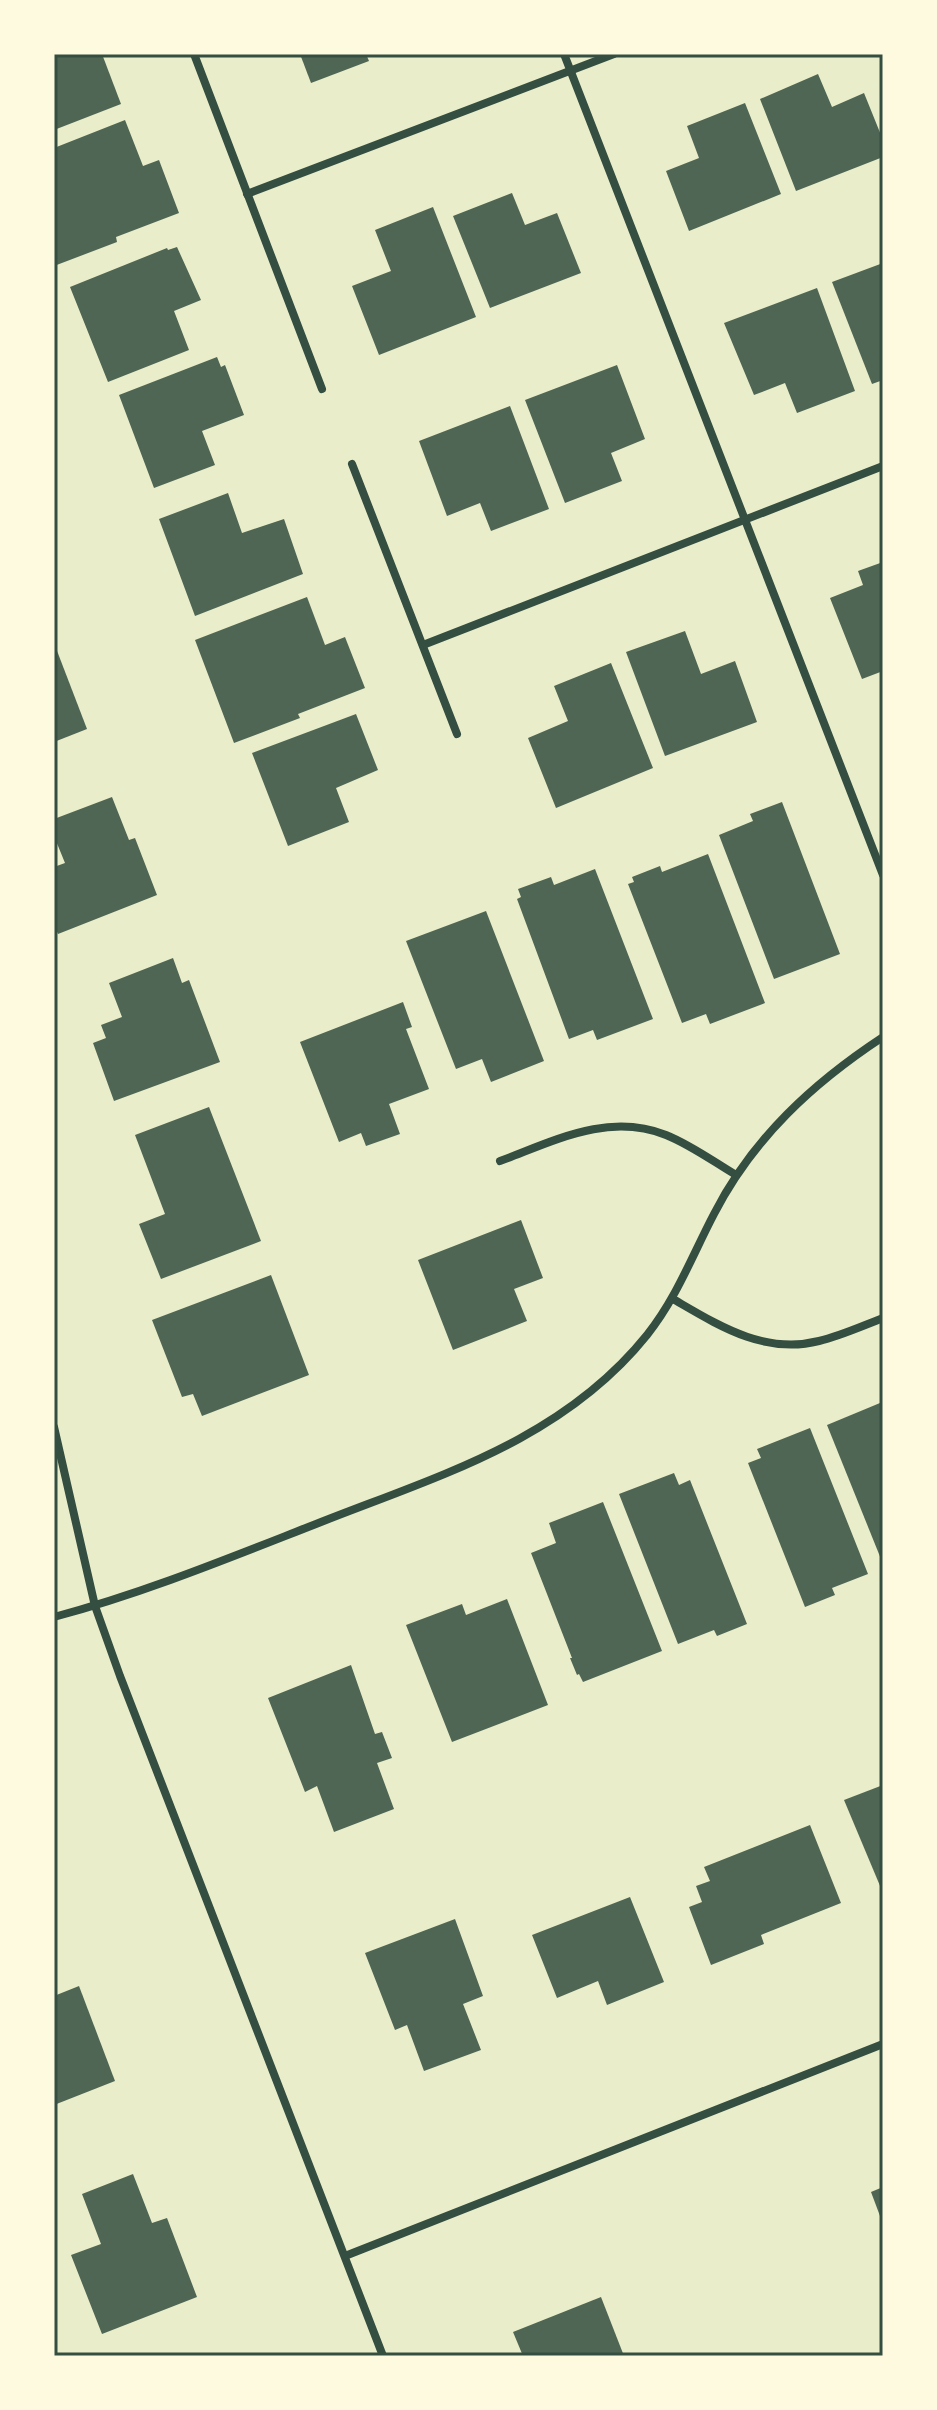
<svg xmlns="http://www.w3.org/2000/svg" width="937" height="2410" font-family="'Fira Sans Condensed',sans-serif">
  <rect width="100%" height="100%" fill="#e9edc9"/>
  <g fill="#4f6655">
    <path d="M 54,54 L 102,54 L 121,104 L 54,130 Z"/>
    <path d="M 300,54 L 366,54 L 369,61 L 311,83 Z"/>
    <path d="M 818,74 L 832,107 L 864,93 L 883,140 L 883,157 L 796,191 L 760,99 Z"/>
    <path d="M 745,103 L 781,194 L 689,231 L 666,171 L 699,158 L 687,126 Z"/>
    <path d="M 125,120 L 143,166 L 159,160 L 179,213 L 116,237 L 117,242 L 54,266 L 54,148 Z"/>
    <path d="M 512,193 L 525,225 L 557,213 L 581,273 L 490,308 L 453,216 Z"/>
    <path d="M 433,207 L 476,317 L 379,355 L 352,286 L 391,271 L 375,230 Z"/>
    <path d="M 177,247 L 201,300 L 174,311 L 189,350 L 108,382 L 70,287 L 167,248 L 168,250 Z"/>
    <path d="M 883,263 L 883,380 L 872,384 L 832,282 Z"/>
    <path d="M 817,288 L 855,391 L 797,413 L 785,383 L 754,395 L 724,323 Z"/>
    <path d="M 217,357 L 221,367 L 225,365 L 244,415 L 202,431 L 215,465 L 154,488 L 119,395 Z"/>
    <path d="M 617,365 L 645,439 L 611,453 L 622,481 L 565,503 L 525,400 Z"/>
    <path d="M 510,406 L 549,509 L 491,531 L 480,503 L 447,516 L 419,441 Z"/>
    <path d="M 228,493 L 242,533 L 284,519 L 303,574 L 195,616 L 159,519 Z"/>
    <path d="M 883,562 L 883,671 L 862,679 L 830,598 L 863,585 L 858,571 Z"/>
    <path d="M 307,597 L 325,645 L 345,637 L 365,688 L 298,714 L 300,718 L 234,743 L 195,640 Z"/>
    <path d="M 685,631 L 701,674 L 735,661 L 757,722 L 665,756 L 626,652 Z"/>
    <path d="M 54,643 L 87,729 L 54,742 Z"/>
    <path d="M 611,663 L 653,768 L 556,808 L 528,738 L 568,721 L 554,686 Z"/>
    <path d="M 356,714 L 378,770 L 336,788 L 349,822 L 288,846 L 252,753 Z"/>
    <path d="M 112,797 L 129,840 L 135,838 L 157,895 L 58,934 L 54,925 L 54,867 L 65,863 L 54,836 L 54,819 Z"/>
    <path d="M 782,802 L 840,954 L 774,979 L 719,835 L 753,821 L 750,814 Z"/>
    <path d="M 708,854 L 765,1003 L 710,1024 L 706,1014 L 682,1023 L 628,884 L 634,882 L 632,877 L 660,866 L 662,872 Z"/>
    <path d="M 595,869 L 653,1019 L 597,1040 L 593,1030 L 569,1039 L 517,899 L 521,897 L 518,889 L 551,877 L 554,885 Z"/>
    <path d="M 486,911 L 544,1061 L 491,1082 L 482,1059 L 456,1069 L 406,941 Z"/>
    <path d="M 173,958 L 182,983 L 189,980 L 220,1062 L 114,1101 L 93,1043 L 106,1038 L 101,1025 L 122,1017 L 109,983 Z"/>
    <path d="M 403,1002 L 412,1027 L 406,1029 L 429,1089 L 389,1104 L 400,1134 L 366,1146 L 361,1133 L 339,1142 L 300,1042 Z"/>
    <path d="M 209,1107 L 261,1241 L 161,1279 L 139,1224 L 165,1214 L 135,1135 Z"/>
    <path d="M 521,1220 L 543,1278 L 514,1289 L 527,1321 L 453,1350 L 418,1260 Z"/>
    <path d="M 271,1275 L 309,1375 L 202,1416 L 193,1394 L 182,1397 L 152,1320 Z"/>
    <path d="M 880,1403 L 883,1412 L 883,1564 L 827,1425 Z"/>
    <path d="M 810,1428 L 868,1574 L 832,1588 L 835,1595 L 805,1607 L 748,1463 L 761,1458 L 757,1449 Z"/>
    <path d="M 674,1473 L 679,1485 L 690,1480 L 747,1624 L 717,1636 L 714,1630 L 678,1644 L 619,1494 Z"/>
    <path d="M 603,1502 L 662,1651 L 583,1682 L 579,1674 L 577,1675 L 570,1658 L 572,1658 L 531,1553 L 556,1543 L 549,1523 Z"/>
    <path d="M 507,1599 L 548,1705 L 452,1742 L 406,1625 L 462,1604 L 466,1615 Z"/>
    <path d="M 351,1665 L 375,1734 L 382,1732 L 392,1758 L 377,1763 L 394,1809 L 334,1832 L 317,1786 L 305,1792 L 268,1698 Z"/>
    <path d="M 883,1785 L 883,1893 L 844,1800 Z"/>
    <path d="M 810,1825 L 841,1903 L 761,1935 L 764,1944 L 711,1965 L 689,1907 L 702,1902 L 696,1886 L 710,1881 L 704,1867 Z"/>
    <path d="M 630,1897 L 664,1982 L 607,2005 L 598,1981 L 557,1998 L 532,1935 Z"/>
    <path d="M 455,1919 L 483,1996 L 463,2004 L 481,2050 L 424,2071 L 407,2025 L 395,2030 L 365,1953 Z"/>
    <path d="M 79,1986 L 115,2081 L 54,2105 L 54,1996 Z"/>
    <path d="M 133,2174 L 152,2223 L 167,2218 L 197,2297 L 102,2334 L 71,2255 L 101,2244 L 82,2194 Z"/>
    <path d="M 883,2187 L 883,2224 L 871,2192 Z"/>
    <path d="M 601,2297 L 624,2356 L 523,2356 L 513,2332 Z"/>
  </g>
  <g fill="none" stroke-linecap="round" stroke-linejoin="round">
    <g stroke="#344e41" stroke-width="8">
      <path d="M 194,54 L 322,389"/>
      <path d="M 564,54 L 883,875"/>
      <path d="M 247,194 L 614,54"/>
      <path d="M 352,464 L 457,734"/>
      <path d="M 423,645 L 883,466"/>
      <path d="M 500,1161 C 554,1141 608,1112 666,1135 C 691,1145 714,1162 736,1175"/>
      <path d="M 673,1299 C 718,1325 764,1355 819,1341 C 840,1336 862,1326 883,1318"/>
      <path d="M 54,1427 L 95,1606 L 120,1676 L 383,2356"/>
      <path d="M 54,1617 C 144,1593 229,1558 316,1524 C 437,1476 562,1441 647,1335 C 677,1297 692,1256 714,1214 C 753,1138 813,1083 883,1037"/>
      <path d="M 345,2256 L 883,2044"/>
    </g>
  </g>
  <rect width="937" height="2410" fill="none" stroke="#fefae0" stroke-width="112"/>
  <rect x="56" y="56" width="825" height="2298" fill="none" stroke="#344e41" stroke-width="3"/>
</svg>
